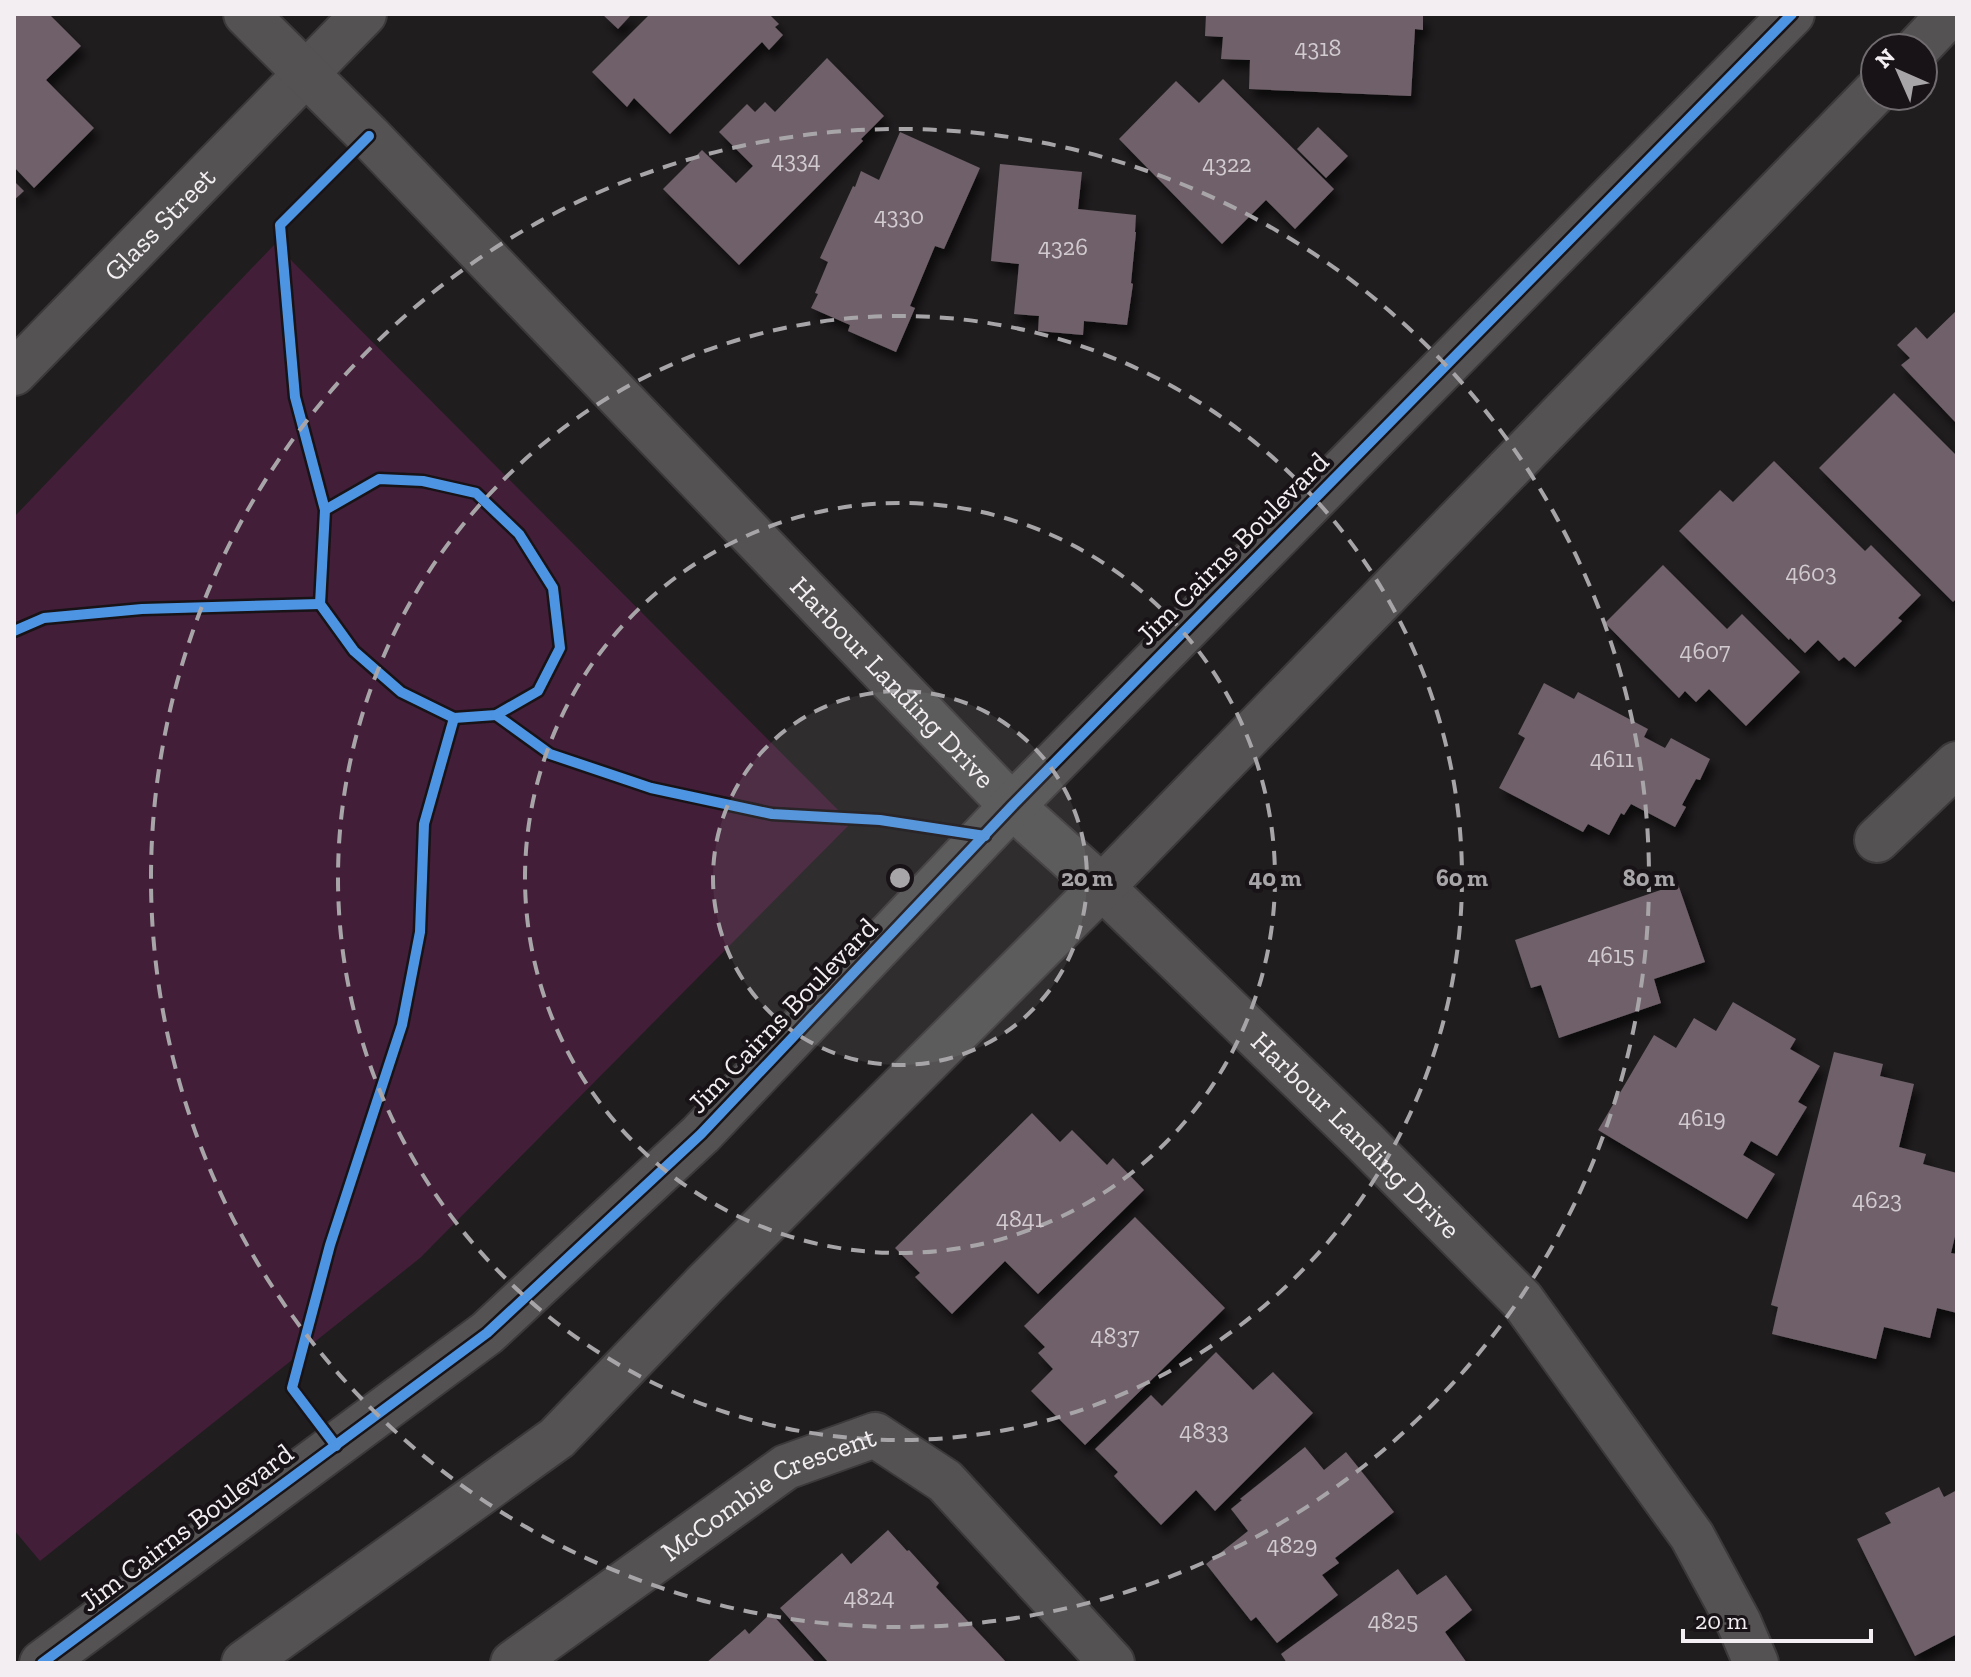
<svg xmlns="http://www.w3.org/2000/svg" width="1971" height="1677" font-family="'Zilla Slab',serif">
  <defs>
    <filter id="shadow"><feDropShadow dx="5" dy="9" stdDeviation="4" flood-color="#0009"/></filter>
  </defs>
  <rect width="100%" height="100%" fill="#201d1f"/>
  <path fill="#431e38" d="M 275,244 L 851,823 L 420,1258 L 40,1561 L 14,1530 L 14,517 Z"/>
  <g fill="#6f616a" filter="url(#shadow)">
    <path d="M 14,14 L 49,14 L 81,46 L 46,80 L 94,128 L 34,188 L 14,167 Z"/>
    <path d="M 602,14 L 632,14 L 618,29 Z"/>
    <path d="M 650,14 L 769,14 L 779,24 L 775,27 L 783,35 L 769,50 L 762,42 L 670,134 L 634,98 L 627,107 L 592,72 Z"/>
    <path d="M 1206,14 L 1423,14 L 1423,30 L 1415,29 L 1411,96 L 1249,89 L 1250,60 L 1221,59 L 1223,37 L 1205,36 Z"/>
    <path d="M 827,58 L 884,116 L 861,139 L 863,141 L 739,265 L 663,189 L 702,150 L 736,183 L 753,166 L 719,132 L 747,104 L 755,112 L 765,102 L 775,112 Z"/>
    <path d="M 1223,79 L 1334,189 L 1295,229 L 1266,200 L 1222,244 L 1119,139 L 1176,81 L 1199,103 Z"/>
    <path d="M 1318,127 L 1348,156 L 1326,178 L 1297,149 Z"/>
    <path d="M 900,132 L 980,168 L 944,249 L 935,246 L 910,306 L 915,308 L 896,352 L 848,331 L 850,325 L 811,308 L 818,294 L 815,293 L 828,262 L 820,258 L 853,186 L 855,187 L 861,171 L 879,180 Z"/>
    <path d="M 1000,164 L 1082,172 L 1078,209 L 1136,215 L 1135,232 L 1136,232 L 1131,283 L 1133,284 L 1127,325 L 1084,321 L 1083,335 L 1038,331 L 1039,316 L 1014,314 L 1019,264 L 991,261 Z"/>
    <path d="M 14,181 L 24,191 L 14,200 Z"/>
    <path d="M 1957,310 L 1957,424 L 1901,365 L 1910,358 L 1897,345 L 1916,327 L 1927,339 Z"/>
    <path d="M 1894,393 L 1957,456 L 1957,598 L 1953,602 L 1819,468 Z"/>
    <path d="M 1774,461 L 1865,551 L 1871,545 L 1921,595 L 1898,618 L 1902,621 L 1855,667 L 1844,657 L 1839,661 L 1818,640 L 1805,653 L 1790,638 L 1789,640 L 1679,531 L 1720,490 L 1733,502 Z"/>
    <path d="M 1663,565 L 1727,629 L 1742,614 L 1800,672 L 1746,726 L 1709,689 L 1696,702 L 1685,691 L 1679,698 L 1605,623 Z"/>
    <path d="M 1544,683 L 1574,699 L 1578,692 L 1648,729 L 1644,737 L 1665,748 L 1671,738 L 1710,759 L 1700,780 L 1696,779 L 1682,805 L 1686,807 L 1675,827 L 1631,804 L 1624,815 L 1621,813 L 1609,835 L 1588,824 L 1583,832 L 1499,788 L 1525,738 L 1518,734 Z"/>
    <path d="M 1678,884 L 1705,962 L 1654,979 L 1661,1003 L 1559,1038 L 1541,985 L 1531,988 L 1515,940 Z"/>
    <path d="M 1733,1002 L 1796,1039 L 1790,1049 L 1820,1066 L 1798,1102 L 1807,1107 L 1777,1156 L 1751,1141 L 1743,1155 L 1775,1174 L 1747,1219 L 1598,1130 L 1654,1035 L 1676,1048 L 1694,1018 L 1716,1031 Z"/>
    <path d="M 1834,1052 L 1883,1064 L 1880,1076 L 1914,1084 L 1899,1147 L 1926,1154 L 1923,1164 L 1957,1173 L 1957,1228 L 1951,1253 L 1957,1254 L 1957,1313 L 1937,1308 L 1930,1338 L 1884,1327 L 1876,1359 L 1772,1334 L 1778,1307 L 1771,1305 Z"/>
    <path d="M 1032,1113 L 1060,1142 L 1072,1130 L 1107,1165 L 1113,1158 L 1144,1190 L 1038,1294 L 1005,1261 L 952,1314 L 915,1277 L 920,1273 L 895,1248 Z"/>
    <path d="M 1135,1217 L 1225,1308 L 1085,1445 L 1031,1391 L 1053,1369 L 1038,1353 L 1045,1347 L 1024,1326 Z"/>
    <path d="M 1216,1352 L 1253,1390 L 1273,1372 L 1313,1413 L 1215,1511 L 1196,1490 L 1161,1525 L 1114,1476 L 1118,1472 L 1095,1449 L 1151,1395 L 1162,1406 Z"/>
    <path d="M 1305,1447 L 1324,1470 L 1346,1452 L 1394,1512 L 1335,1558 L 1339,1563 L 1322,1575 L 1338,1595 L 1277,1643 L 1256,1617 L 1251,1621 L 1206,1564 L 1248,1531 L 1231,1509 L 1242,1500 L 1240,1499 Z"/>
    <path d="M 1939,1487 L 1944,1497 L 1957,1490 L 1957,1634 L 1915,1656 L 1857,1539 L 1891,1523 L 1885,1513 Z"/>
    <path d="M 888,1530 L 907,1551 L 909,1550 L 939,1583 L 936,1587 L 1007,1663 L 829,1663 L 780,1608 L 842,1553 L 851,1564 Z"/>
    <path d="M 1398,1569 L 1417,1595 L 1446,1575 L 1472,1610 L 1445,1632 L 1467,1663 L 1287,1663 L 1281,1654 Z"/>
    <path d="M 771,1613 L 816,1663 L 706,1663 L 745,1629 L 749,1634 Z"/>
  </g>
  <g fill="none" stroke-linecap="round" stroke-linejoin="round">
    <g stroke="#3c393b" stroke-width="48">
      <g id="minor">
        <path id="s1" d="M 14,373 L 364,14"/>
        <path d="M 1877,840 L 1957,764"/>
        <path id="s2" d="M 513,1663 L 786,1467 L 875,1435 L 945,1481 L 1112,1663"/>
      </g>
    </g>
    <g stroke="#3c393b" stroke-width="48">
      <g id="tertiary">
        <path id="s3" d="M 246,14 L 369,136 L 1012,806 L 1102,887 L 1364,1141 L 1522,1300 L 1692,1536 L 1739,1623 L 1756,1663"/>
        <path d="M 1918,48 L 1950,14"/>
        <path d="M 42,1663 L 487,1333 L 701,1134 L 1012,806 L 1792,14"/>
        <path d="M 244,1663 L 557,1438 L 705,1284 L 1102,887 L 1875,92"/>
      </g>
    </g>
    <use href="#minor" stroke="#545253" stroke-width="44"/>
    <use href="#tertiary" stroke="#545253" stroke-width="44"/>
    <g stroke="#181316" stroke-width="15">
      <g id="cycleway">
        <path d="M 325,510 L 379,479 L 423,481 L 476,493 L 519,534 L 553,588 L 560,648 L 538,691 L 496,715 L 454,718 L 401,692 L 354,651 L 320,604 L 325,510 L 295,397 L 280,225 L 369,136"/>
        <path d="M 14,631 L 44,618 L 142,609 L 320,604"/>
        <path d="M 496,715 L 550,754 L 651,788 L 772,814 L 880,820 L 985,836"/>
        <path d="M 336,1446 L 292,1388 L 330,1245 L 402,1025 L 420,932 L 424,824 L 454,718"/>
        <path d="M 42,1663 L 487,1333 L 701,1134 L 1012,806 L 1792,14"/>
      </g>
    </g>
    <use href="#cycleway" stroke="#4d94e3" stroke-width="10"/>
  </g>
  <circle cx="900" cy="878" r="187" fill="#a8a5a8" fill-opacity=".12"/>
  <g fill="none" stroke="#a8a5a8" stroke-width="4" stroke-dasharray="14 10">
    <circle cx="900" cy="878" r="187"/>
    <circle cx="900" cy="878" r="375"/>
    <circle cx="900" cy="878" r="562"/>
    <circle cx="900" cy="878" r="749"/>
  </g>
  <g text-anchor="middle" stroke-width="8" stroke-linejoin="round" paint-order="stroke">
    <g font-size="24" fill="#d1cbcf">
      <text x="1318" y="56">4318</text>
      <text x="796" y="168">4334</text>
      <text x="1227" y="172">4322</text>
      <text x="899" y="224">4330</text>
      <text x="1063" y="255">4326</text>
      <text x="1811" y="581">4603</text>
      <text x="1705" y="659">4607</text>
      <text x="1612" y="767">4611</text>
      <text x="1611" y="963">4615</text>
      <text x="1702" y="1126">4619</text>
      <text x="1877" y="1208">4623</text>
      <text x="1020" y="1227">4841</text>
      <text x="1115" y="1344">4837</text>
      <text x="1204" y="1439">4833</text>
      <text x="1292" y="1553">4829</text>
      <text x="869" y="1605">4824</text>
      <text x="1393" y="1629">4825</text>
    </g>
    <g font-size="28" fill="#f2eef1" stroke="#181316">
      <text dy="10" stroke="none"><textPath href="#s1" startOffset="208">Glass Street</textPath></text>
      <text transform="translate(1232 548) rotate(-45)" y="10">Jim Cairns Boulevard</text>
      <text dy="10" stroke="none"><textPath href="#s3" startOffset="930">Harbour Landing Drive</textPath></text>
      <text transform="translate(782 1015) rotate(-46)" y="10">Jim Cairns Boulevard</text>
      <text dy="10" stroke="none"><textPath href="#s3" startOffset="1578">Harbour Landing Drive</textPath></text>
      <text dy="10" stroke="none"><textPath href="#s2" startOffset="308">McCombie Crescent</textPath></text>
      <text transform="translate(186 1527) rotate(-37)" y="10">Jim Cairns Boulevard</text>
    </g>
  </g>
  <circle cx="900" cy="878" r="12" fill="#a8a5a8" stroke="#181316" stroke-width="4"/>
  <g font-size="24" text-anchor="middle" font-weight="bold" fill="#a8a5a8" stroke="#181316" stroke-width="8" stroke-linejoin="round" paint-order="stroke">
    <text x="1087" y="886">20 m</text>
    <text x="1275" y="886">40 m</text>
    <text x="1462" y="886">60 m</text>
    <text x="1649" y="886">80 m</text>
  </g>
  <rect width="1971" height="1677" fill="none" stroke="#f2eef1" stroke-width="32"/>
  <g transform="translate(1899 72) rotate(315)"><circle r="38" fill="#181316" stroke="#6f6b6e" stroke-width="2"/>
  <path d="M0-6L14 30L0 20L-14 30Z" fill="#a8a5a8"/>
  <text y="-12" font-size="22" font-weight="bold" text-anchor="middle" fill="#f2eef1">N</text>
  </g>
  <path d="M1683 1629v12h188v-12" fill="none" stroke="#f2eef1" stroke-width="4"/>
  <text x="1695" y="1629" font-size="24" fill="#f2eef1" stroke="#181316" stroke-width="6" paint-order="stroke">20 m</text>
</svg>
